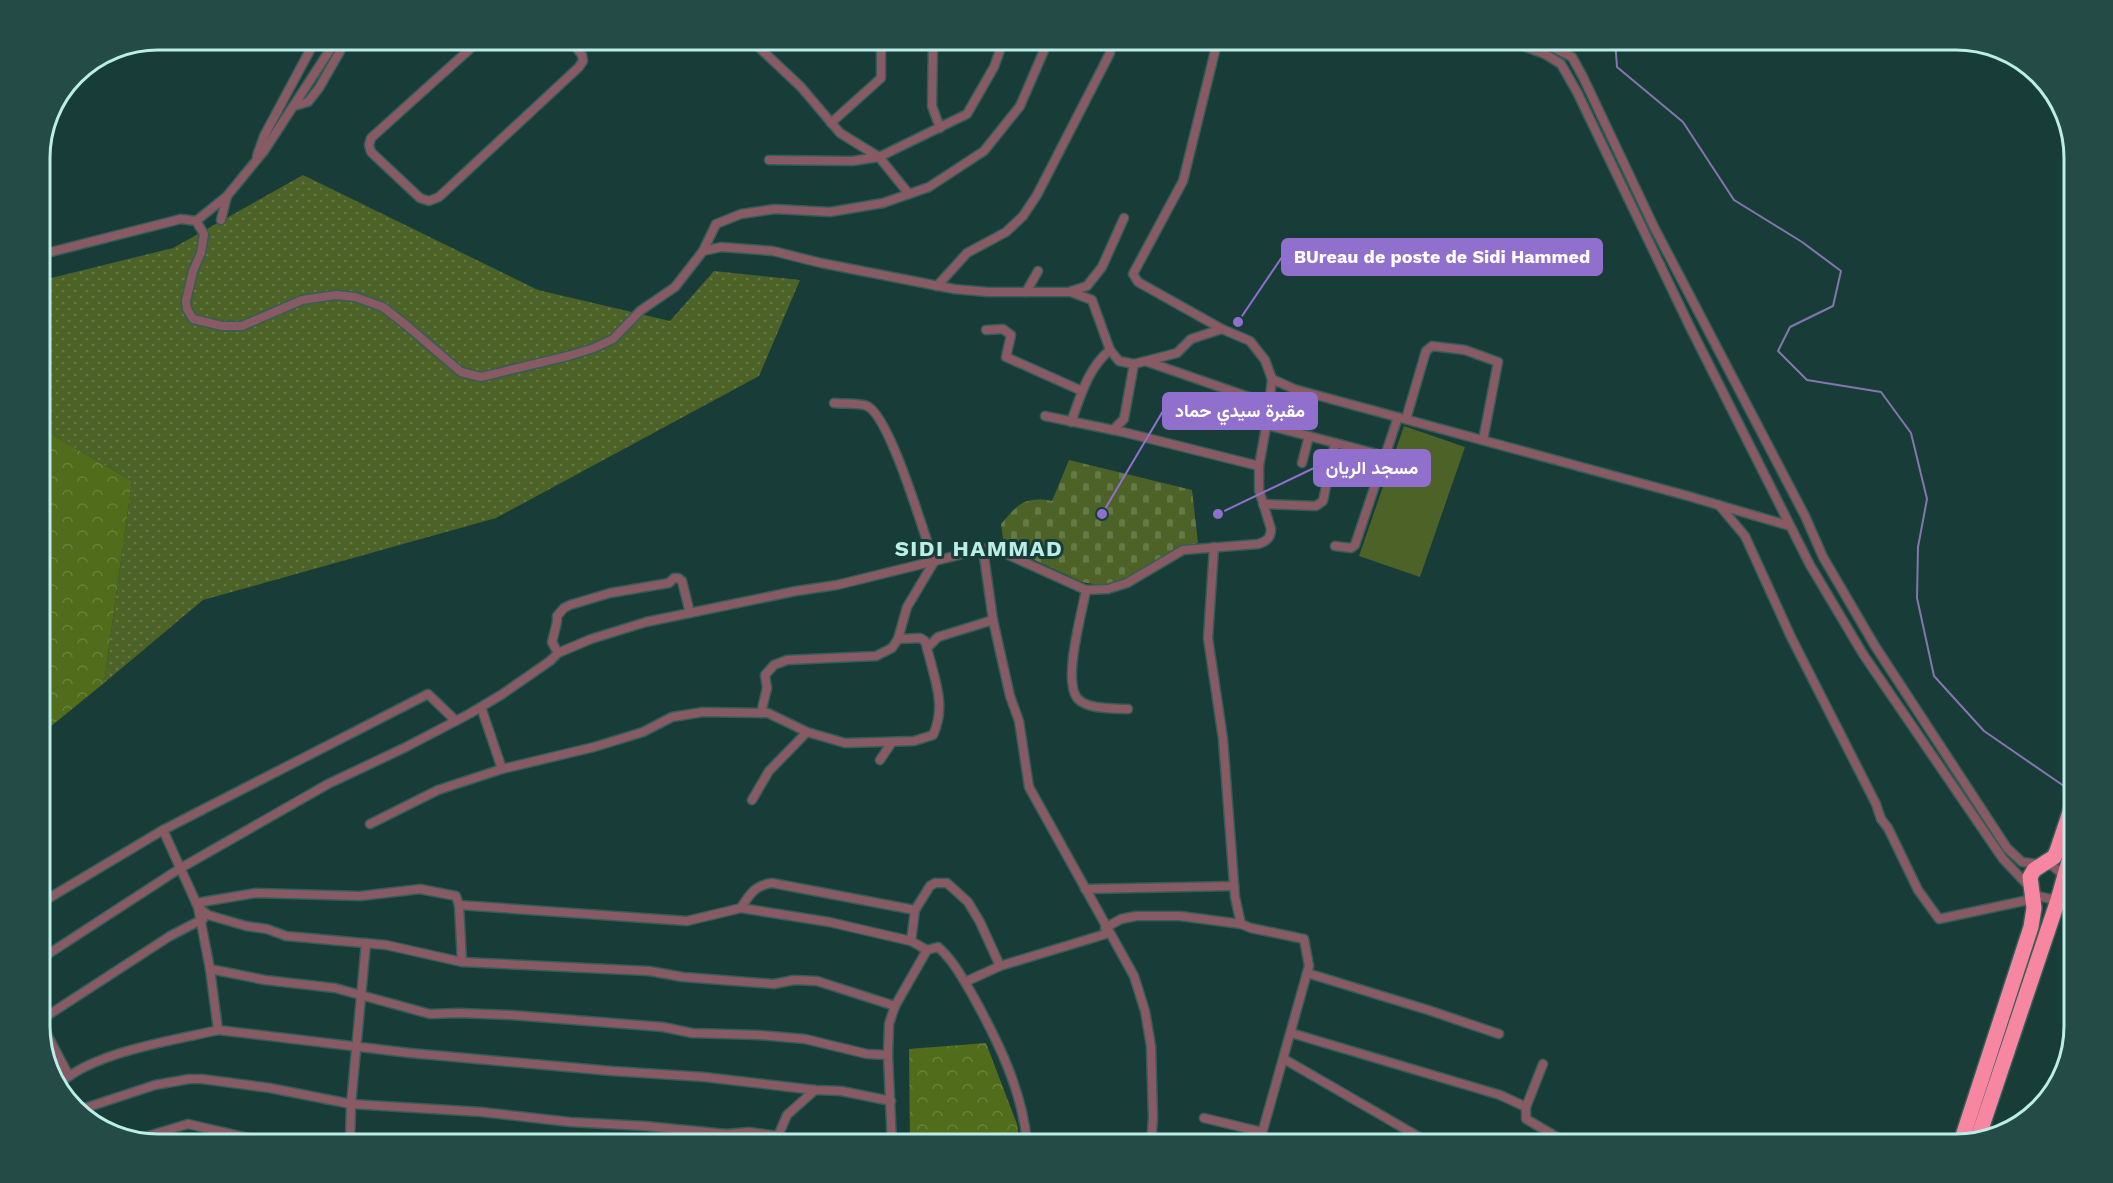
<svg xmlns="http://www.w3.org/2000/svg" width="2113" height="1183" font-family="'Work Sans',Vazirmatn,sans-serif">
  <defs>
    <pattern id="grass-dots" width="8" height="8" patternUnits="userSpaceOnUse" patternTransform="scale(1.5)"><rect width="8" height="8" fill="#4d6226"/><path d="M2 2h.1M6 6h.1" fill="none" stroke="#657946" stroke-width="1.8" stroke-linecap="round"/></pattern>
    <pattern id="forest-crowns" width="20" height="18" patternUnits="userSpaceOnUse" patternTransform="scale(1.5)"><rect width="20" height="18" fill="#516c1a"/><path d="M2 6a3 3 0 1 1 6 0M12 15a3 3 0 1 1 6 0" fill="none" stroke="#68813b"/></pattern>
    <pattern id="cemetery-stones" width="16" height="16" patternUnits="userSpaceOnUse" patternTransform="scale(1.5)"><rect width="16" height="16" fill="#4d6226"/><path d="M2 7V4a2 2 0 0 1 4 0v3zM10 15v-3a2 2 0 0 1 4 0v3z" fill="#657946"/></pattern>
  </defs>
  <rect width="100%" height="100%" fill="#183d39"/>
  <path fill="url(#grass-dots)" d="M 303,175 L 538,290 L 670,321 L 714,271 L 800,280 L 759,376 L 496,518 L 203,600 L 104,683 L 132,481 L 39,427 L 39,281 L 173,248 Z"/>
  <g fill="url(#forest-crowns)">
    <path d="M 39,427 L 132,481 L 104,683 L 39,736 Z"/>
    <path d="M 986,1043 L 1017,1124 L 1020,1144 L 910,1144 L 909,1049 Z"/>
  </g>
  <path fill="url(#cemetery-stones)" d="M 1069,460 L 1192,490 L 1198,543 L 1173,550 L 1129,578 L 1103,586 L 1082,582 L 1004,546 L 1001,524 C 1018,504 1025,496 1052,501 Z"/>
  <path fill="#4d6226" d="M 1404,426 L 1465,447 L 1420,577 L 1359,556 Z"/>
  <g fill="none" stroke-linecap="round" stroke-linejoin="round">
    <path stroke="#8575af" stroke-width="2" d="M 1615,39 L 1617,67 L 1683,122 L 1734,200 L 1802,242 L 1841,271 L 1833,306 L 1790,327 L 1778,351 L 1807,380 L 1881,392 L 1911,433 L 1927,499 L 1918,547 L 1917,598 L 1934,676 L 1984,731 L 2074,793"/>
    <g stroke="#355d58" stroke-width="11">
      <g id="street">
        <path d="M 481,39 L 371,138 L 369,145 L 371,152 L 420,198 L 429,201 L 439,197 L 579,67 L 583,61 L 582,55 L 569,39"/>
        <path d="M 750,39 L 801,87 L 840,133 L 879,157 L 909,194"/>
        <path d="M 933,39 L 932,106 L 940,128"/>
        <path d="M 1218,39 L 1183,181 L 1133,274 L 1138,282 L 1222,329"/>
        <path d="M 1503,39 L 1545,54 L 1561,64 L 1577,92 L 1690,327 L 1810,565 L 1863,654 L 2003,859 L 2038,896 L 2051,899 L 2060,895"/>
        <path d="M 1525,39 L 1556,49 L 1572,57 L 1583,77 L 1654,227 L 1805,516 L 1823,557 L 1875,646 L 2007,848 L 2022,862 L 2053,866 L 2064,876"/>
        <path d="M 73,74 L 80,69"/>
        <path d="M 294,106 L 308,102 L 319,88 L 347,39"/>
        <path d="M 831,123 L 881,78 L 881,39"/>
        <path d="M 257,156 L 264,136 L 316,39"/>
        <path d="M 769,160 L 852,161 L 879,157 L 967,114 L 994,67 L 1004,39"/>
        <path d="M 39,187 L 44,254"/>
        <path d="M 221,220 L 227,196"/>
        <path d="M 196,221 L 227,196 L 264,151 L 337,39"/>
        <path d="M 39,255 L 181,219 L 196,221 L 204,234 L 201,253 L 193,271 L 186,301 L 187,309 L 193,319 L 222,326 L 242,326 L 302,300 L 336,295 L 355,297 L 383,307 L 406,325 L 461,372 L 481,377 L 568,356 L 594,348 L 613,339 L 640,311 L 675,287 L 703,251 L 716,224 L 741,214 L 775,209 L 830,212 L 883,203 L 929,187 L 984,151 L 1020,106 L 1049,39"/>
        <path d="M 937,286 L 967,253 L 1006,232 L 1023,216 L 1037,195 L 1110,53 L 1111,39"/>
        <path d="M 1071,291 L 1087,286 L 1102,267 L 1124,218"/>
        <path d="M 1026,292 L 1038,271"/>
        <path d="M 986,330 L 1003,329 L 1011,335 L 1006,357 L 1082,391"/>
        <path d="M 1148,362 L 1269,404"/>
        <path d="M 1272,379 L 1294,389 L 1688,496 L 1790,526"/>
        <path d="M 1045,416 L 1123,432 L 1259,466"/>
        <path d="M 1406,419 L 1426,351 L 1432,346 L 1465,350 L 1498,362 L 1483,440"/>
        <path d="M 1071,422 C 1081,395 1088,368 1110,350"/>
        <path d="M 1267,425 L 1385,456"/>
        <path d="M 1113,430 L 1124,419 L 1134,364"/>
        <path d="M 1302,463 L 1309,436"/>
        <path d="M 1263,504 L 1316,506 L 1323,501 L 1335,443"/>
        <path d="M 1719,505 L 1745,536 L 1791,637 L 1876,804 L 1881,819 L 1888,828 L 1918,890 L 1939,919 L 2033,899"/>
        <path d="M 1335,546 L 1351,548 L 1355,545 L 1398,417"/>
        <path d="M 1214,547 L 1208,638 L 1223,739 L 1235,897 L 1241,924 L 1251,928 L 1304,939 L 1309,966 L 1259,1144"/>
        <path d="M 983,549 L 993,620 L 1010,696 L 1019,721 L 1029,787 L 1134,976 L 1145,1011 L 1151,1046 L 1153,1118 L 1151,1144"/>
        <path d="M 1086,590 C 1082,613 1062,682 1078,699 C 1089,710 1114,708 1128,709"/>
        <path d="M 898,639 L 920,638 L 925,641 L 927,648"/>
        <path d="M 558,653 L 552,642 L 557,622 L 557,616 L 564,608 L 570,605 L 610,593 L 669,583 L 674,578 L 678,578 L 682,581 L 690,613"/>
        <path d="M 481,707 L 502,769"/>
        <path d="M 761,713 L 767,688 L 765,675 L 774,665 L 787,660 L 876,656 L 892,648 L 898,639 L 907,607 L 934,562 C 924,534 890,416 867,406 C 860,403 842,404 834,403"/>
        <path d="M 880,760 L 892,742"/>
        <path d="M 752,800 L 769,771 L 807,732"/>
        <path d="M 370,824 L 438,790 L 502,769 L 594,747 L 643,732 L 672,717 L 703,712 L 768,713 L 807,732 L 845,743 L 914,741 L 933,735 C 947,705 934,678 927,648 L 938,637 L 993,620"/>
        <path d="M 163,830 L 198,907 L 208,915 L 246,926 L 267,929 L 286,936 L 386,945 L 462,962 L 649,971 L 683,977 L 774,984 L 794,980 L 817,981 L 895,1006"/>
        <path d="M 1085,889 L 1234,886"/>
        <path d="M 196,903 L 256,893 L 360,896 L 420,889 L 456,896 L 459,905 L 462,962"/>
        <path d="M 39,904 L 163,830 L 428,694 L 456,721"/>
        <path d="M 459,905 L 687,921 L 741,908 L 829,922 L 911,941 L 927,950 L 938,947 C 953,960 963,979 973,996 C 998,1041 1023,1092 1027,1144"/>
        <path d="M 198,907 L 210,969 L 218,1030 L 410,1053 L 612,1071 L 704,1077 L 815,1090 L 841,1091 L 891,1101"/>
        <path d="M 741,908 C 749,895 755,885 772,883 L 915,910"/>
        <path d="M 1105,928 L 1121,919 L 1136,916 L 1180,916 L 1241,924"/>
        <path d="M 911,941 L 915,910 L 930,886 L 935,883 L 947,883 L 968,902 L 980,922 L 1000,966"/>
        <path d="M 39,960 L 179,869 L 328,784 L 406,747 L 469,714 L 501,695 L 550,661 L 558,653 L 591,639 L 646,622 L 796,591 L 837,585 L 983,549 L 993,548 L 1086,590 L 1108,589 L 1127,583 L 1183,550 L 1258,544 C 1266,542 1271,538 1271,529 L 1259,490 L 1259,466 L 1268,416 L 1272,379 L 1265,360 L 1250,341 L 1222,329 L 1191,339 L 1177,353 L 1134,364 L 1119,361 L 1110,350 L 1092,300 L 1071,292 L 988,292 L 954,289 L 821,263 L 773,251 L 721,247 L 703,251"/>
        <path d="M 210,969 L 265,980 L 335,988 L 430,1014 L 459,1013 L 511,1015 L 663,1027 L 692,1033 L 759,1035 L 805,1039 L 867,1054 L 888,1055"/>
        <path d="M 1307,973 L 1428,1010 L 1499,1034"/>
        <path d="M 965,982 L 1000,966 L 1109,933"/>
        <path d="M 39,1021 L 170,936 L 203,919"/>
        <path d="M 40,1021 L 69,1076"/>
        <path d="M 1291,1033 L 1500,1095 L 1526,1107"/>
        <path d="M 1284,1059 L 1419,1137"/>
        <path d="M 1543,1064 L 1526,1107 L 1526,1119 L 1569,1144"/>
        <path d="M 57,1086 C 91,1052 172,1041 218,1030"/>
        <path d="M 79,1110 L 155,1085 L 189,1079 L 202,1079 L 270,1088 L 351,1104 L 482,1112 L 570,1122 L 645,1126 L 727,1134 L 749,1132 L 778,1136 L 803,1144"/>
        <path d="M 1204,1118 L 1262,1132"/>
        <path d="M 778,1136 L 787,1115 L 815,1090"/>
        <path d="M 138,1139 L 188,1124 L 275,1144"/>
        <path d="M 350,1144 L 351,1104 L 366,943"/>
        <path d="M 724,1144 L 727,1134"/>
        <path d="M 892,1144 L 888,1055 L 889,1024 L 895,1006 L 927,950"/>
      </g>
    </g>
    <g stroke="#355d58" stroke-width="18">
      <g id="highway">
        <path d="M 1978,1138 L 2058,900 L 2074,843"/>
        <path d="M 1961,1142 L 2031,927 L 2034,908 L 2030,877 L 2034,870 L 2054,857 L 2057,851 L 2074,800"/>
      </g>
    </g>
    <use href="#street" stroke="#885a63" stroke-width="8"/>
    <use href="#highway" stroke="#f786a1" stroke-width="15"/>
  </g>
  <g text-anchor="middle" stroke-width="6" stroke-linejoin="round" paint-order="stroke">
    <g font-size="22" font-weight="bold" letter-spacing="1.5" fill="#bbeee7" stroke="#183d39">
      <text x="979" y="556">SIDI HAMMAD</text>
    </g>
  </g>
  <path d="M0 0H2113V1183H0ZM158 50H1956A108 108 0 0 1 2064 158V1026A108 108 0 0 1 1956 1134H158A108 108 0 0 1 50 1026V158A108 108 0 0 1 158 50Z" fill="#254b47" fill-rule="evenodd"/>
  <path fill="none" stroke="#bbeee7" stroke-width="3" d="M158 50H1956A108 108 0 0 1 2064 158V1026A108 108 0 0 1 1956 1134H158A108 108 0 0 1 50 1026V158A108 108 0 0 1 158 50Z"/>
  <path fill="none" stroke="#9170cd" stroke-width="2" d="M1238 322L1282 257M1102 514L1163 411M1218 514L1314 468"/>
  <g fill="#9170cd" stroke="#183d39" stroke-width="2">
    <circle cx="1238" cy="322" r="6"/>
    <circle cx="1102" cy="514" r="6"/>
    <circle cx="1218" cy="514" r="6"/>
  </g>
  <g fill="#9170cd" stroke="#9170cd" stroke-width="2">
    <rect x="1282" y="239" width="320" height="36" rx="6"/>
    <rect x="1163" y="393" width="154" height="36" rx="6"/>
    <rect x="1314" y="450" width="116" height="36" rx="6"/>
  </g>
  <g font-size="18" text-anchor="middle" font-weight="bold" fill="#fff">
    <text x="1442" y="263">BUreau de poste de Sidi Hammed</text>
    <text x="1240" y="417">مقبرة سيدي حماد</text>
    <text x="1372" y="474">مسجد الريان</text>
  </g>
</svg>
